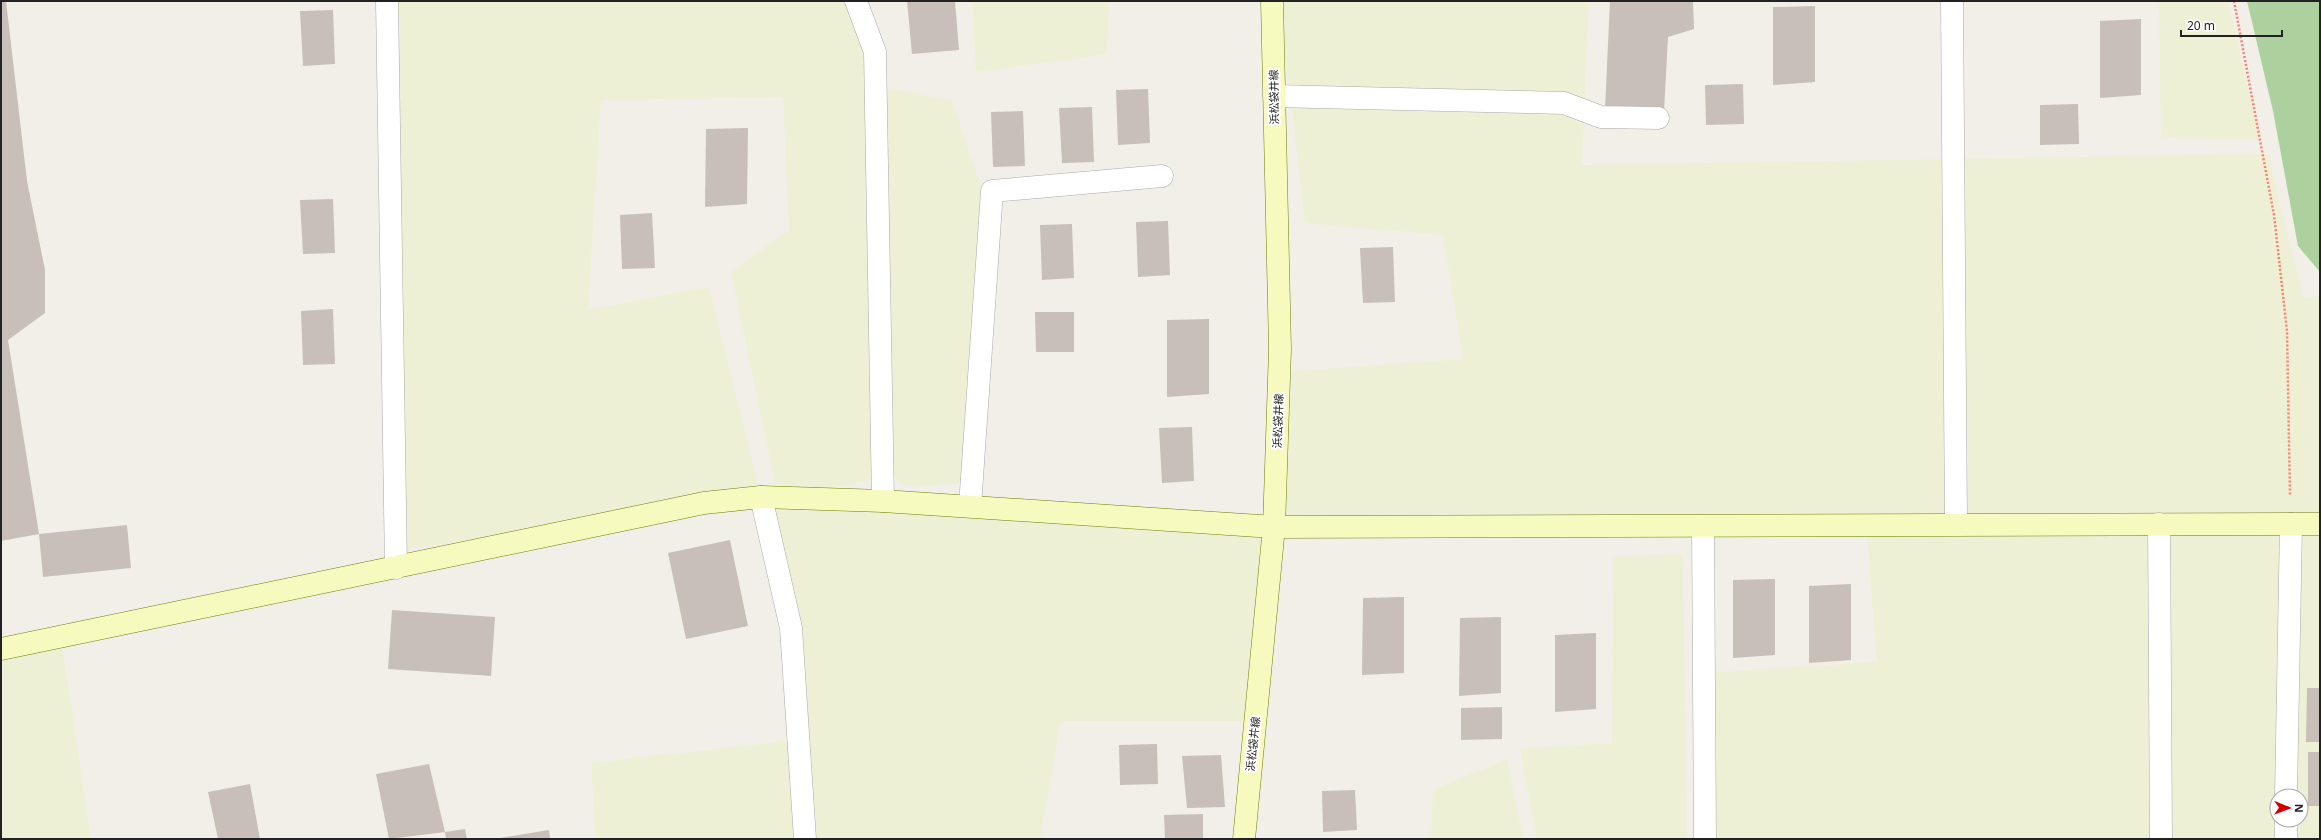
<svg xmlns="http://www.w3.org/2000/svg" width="2321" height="840" font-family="'Noto Sans','Noto Sans JP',sans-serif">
  <rect width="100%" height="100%" fill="#f2efe9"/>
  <g fill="#eef0d5" fill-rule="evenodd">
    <path d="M 387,1 L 856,1 L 875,87 L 952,100 L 990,215 L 972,483 L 903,486 L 883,463 L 883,477 L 779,498 L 1274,527 L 1293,371 L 1463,359 L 1443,235 L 1305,223 L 1279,1 L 1589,1 L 1582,165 L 2268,154 L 2303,298 L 2320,296 L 2320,839 L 1705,839 L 1704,673 L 1877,662 L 1866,526 L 1274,527 L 1255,721 L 1061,721 L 1040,839 L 596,839 L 591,763 L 798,740 L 761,497 L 395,551 ZM 783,97 L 789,230 L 731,272 L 778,498 L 761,497 L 709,287 L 588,310 L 601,100 ZM 2277,796 L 2301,796 L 2301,820 L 2277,820 Z"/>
    <path d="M 972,1 L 1109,1 L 1107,54 L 976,72 Z"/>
    <path d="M 2159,1 L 2228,1 L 2260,139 L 2161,138 Z"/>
    <path d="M 1683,554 L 1687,839 L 1537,839 L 1520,749 L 1612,743 L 1613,557 Z"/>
    <path d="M 61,637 L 91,839 L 1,839 L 1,649 Z"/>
    <path d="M 1507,759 L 1523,839 L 1431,839 L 1433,790 Z"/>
  </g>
  <path fill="#add19e" d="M 2247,1 L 2320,1 L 2320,272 L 2298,246 L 2273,111 Z"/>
  <g fill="#c7bfb8">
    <path d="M 1,1 L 6,1 L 27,181 L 45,270 L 45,313 L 8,340 L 39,534 L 1,541 Z"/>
    <path d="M 907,1 L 955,1 L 959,50 L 912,54 Z"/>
    <path d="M 1610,1 L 1693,1 L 1694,29 L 1668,37 L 1664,112 L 1605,109 Z"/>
    <path d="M 1815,6 L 1815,82 L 1773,85 L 1773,7 Z"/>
    <path d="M 333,10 L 335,64 L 303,66 L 300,11 Z"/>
    <path d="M 2141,19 L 2141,95 L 2100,98 L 2100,21 Z"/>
    <path d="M 1743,84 L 1744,124 L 1706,125 L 1705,85 Z"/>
    <path d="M 1148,89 L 1150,143 L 1118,145 L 1116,90 Z"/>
    <path d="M 2078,104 L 2079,144 L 2040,145 L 2040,105 Z"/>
    <path d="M 1092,107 L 1094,162 L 1062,163 L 1059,108 Z"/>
    <path d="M 1023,111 L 1025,166 L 993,167 L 991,112 Z"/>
    <path d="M 748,128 L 747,204 L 705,207 L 706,129 Z"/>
    <path d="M 333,199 L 335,253 L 303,254 L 300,200 Z"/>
    <path d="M 652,213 L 655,268 L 622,269 L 620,215 Z"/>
    <path d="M 1168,221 L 1170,275 L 1138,277 L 1136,222 Z"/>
    <path d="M 1072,224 L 1074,278 L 1042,280 L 1040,225 Z"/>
    <path d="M 1393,247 L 1395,302 L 1363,303 L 1360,248 Z"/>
    <path d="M 333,309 L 335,364 L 303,365 L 301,311 Z"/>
    <path d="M 1035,312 L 1074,312 L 1074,352 L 1036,352 Z"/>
    <path d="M 1209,319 L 1209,394 L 1167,397 L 1167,320 Z"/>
    <path d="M 1192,427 L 1194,481 L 1162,483 L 1159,428 Z"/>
    <path d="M 127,525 L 131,568 L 43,577 L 39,534 Z"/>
    <path d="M 730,540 L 748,626 L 686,639 L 668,553 Z"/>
    <path d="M 1775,579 L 1775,655 L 1733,658 L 1733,580 Z"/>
    <path d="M 1851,584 L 1851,660 L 1809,663 L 1809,586 Z"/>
    <path d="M 1404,597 L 1404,673 L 1362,675 L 1363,598 Z"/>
    <path d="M 392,610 L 495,617 L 491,676 L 388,669 Z"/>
    <path d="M 1501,617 L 1501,693 L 1459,696 L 1460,618 Z"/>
    <path d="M 1596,633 L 1596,709 L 1555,712 L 1555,635 Z"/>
    <path d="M 2307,688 L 2320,688 L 2320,742 L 2306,742 Z"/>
    <path d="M 1502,707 L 1502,739 L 1461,740 L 1461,708 Z"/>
    <path d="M 1157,744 L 1158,784 L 1120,785 L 1119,745 Z"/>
    <rect x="2308" y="752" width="12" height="54"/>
    <path d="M 1221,755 L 1225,807 L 1187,808 L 1182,756 Z"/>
    <path d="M 429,764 L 445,832 L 389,839 L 376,774 Z"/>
    <path d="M 250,784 L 260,839 L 218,839 L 208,792 Z"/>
    <path d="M 1355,790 L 1357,830 L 1323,832 L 1322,791 Z"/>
    <path d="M 1203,814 L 1203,839 L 1165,839 L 1164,815 Z"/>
    <path d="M 465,829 L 467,839 L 446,839 L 445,832 Z"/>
    <path d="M 549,830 L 550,839 L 500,839 L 500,838 Z"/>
  </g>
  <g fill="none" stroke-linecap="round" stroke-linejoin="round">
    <g stroke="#a9a9a9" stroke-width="23">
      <g id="street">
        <path d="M 387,1 L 396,568"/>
        <path d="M 856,1 L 875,52 L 883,501"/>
        <path d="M 1952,1 L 1956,524"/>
        <path d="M 1274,96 L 1564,103 L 1601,117 L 1658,118"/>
        <path d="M 761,497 L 791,628 L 805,839"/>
        <path d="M 970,506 L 992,191 L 1162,176"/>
        <path d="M 2159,524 L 2161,839"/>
        <path d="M 1703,526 L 1705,839"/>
        <path d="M 2286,796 L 2291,524"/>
        <path d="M 2286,839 L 2286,820"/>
      </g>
    </g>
    <g stroke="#707d05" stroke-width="23">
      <g id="secondary">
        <path d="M 1,649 L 704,503 L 761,497 L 883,501 L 1274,527 L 2320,524"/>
        <path d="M 1244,839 L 1274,527 L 1280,349 L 1272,1"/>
      </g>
    </g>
    <path stroke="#fa8072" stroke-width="2.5" stroke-dasharray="2 2" stroke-linecap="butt" d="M 2234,1 L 2274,215 L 2287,331 L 2290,496"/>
    <use href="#street" stroke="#fff" stroke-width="22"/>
    <use href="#secondary" stroke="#f7fabf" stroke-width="22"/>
  </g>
  <g text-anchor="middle" stroke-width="4" stroke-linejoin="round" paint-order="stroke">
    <g font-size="11" fill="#222" stroke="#fff">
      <text transform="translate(1274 97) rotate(-91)" y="4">浜松袋井線</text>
      <text transform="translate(1278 421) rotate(-88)" y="4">浜松袋井線</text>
      <text transform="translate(1253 744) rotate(-84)" y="4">浜松袋井線</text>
    </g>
  </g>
  <rect width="2321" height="840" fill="none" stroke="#222222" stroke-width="4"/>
  <g transform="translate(2289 808) rotate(91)"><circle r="19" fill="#ffffff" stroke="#a7a7a7"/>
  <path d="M0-3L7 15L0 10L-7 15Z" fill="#d40000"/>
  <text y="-6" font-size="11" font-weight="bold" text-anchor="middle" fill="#222222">N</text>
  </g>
  <path d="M2181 30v6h101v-6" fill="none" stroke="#222222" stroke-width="2"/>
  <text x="2187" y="30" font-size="12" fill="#222222" stroke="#ffffff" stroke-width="3" paint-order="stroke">20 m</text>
</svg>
